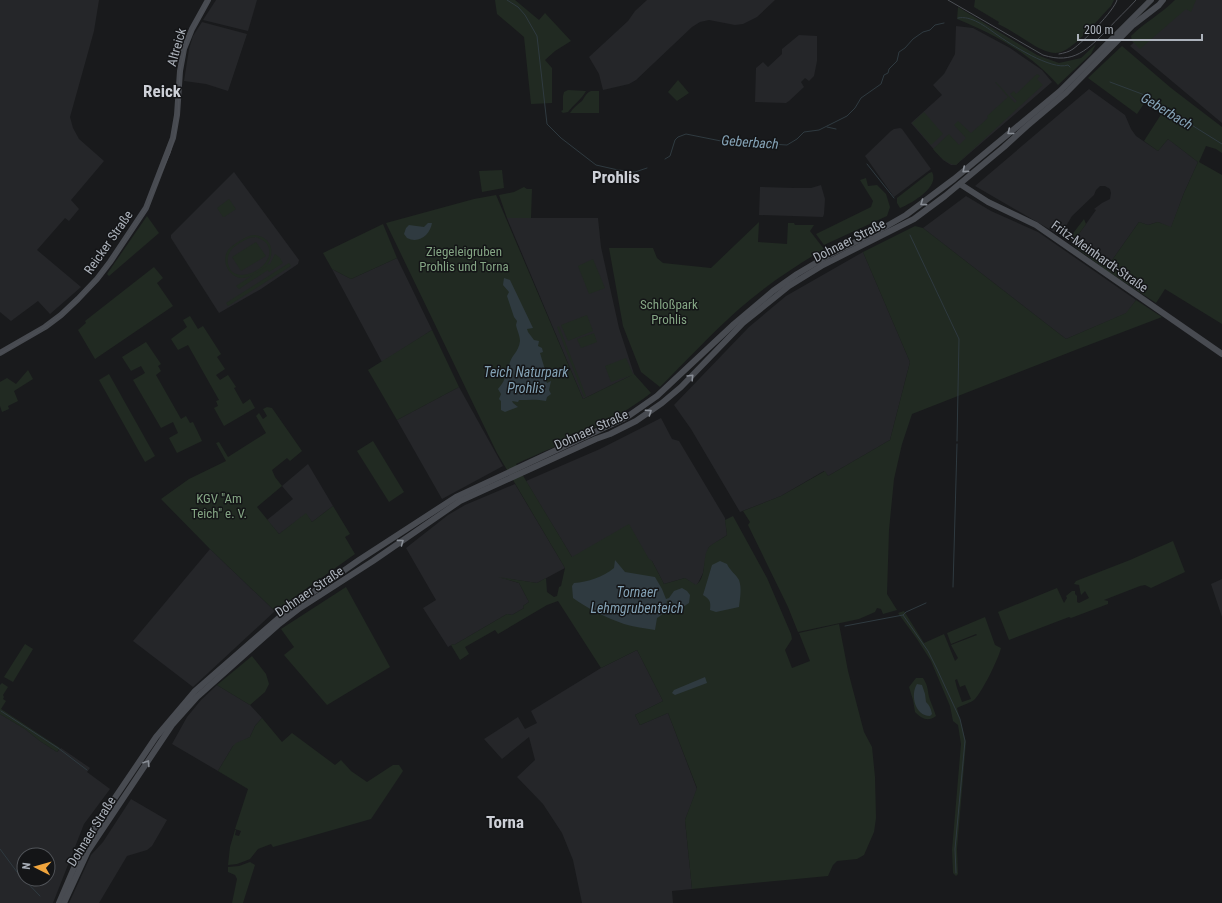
<svg xmlns="http://www.w3.org/2000/svg" width="1222" height="903" font-family="'Roboto Condensed',sans-serif">
  <rect width="100%" height="100%" fill="#191a1c"/>
  <g fill="#252629" fill-rule="evenodd">
    <path d="M 0,0 L 99,0 L 94,31 L 70,117 L 73,128 L 79,139 L 104,161 L 71,200 L 79,209 L 69,221 L 65,218 L 37,250 L 81,287 L 50,314 L 38,301 L 11,321 L 0,312 Z"/>
    <path d="M 216,0 L 257,0 L 248,31 L 203,20 Z"/>
    <path d="M 647,0 L 775,0 L 757,17 L 743,24 L 735,25 L 709,20 L 700,22 L 692,27 L 636,80 L 629,84 L 603,90 L 599,74 L 589,57 L 628,21 L 635,11 Z"/>
    <path d="M 1180,0 L 1222,0 L 1222,123 L 1130,46 Z"/>
    <path d="M 202,22 L 247,34 L 228,91 L 206,84 L 184,81 L 189,49 L 193,36 Z"/>
    <path d="M 956,26 L 973,28 L 1010,48 L 1042,70 L 1052,82 L 956,165 L 951,165 L 943,160 L 911,123 L 942,95 L 933,85 L 944,74 L 955,54 Z"/>
    <path d="M 799,35 L 817,36 L 817,61 L 814,76 L 809,81 L 805,78 L 801,82 L 804,87 L 789,101 L 786,103 L 755,102 L 756,68 L 763,62 L 768,67 L 782,54 L 782,49 Z"/>
    <path d="M 1089,89 L 1125,115 L 1131,129 L 1136,136 L 1158,151 L 1168,139 L 1198,162 L 1184,193 L 1171,228 L 1158,222 L 1148,225 L 1139,222 L 1108,266 L 1073,242 L 1096,210 L 1094,209 L 1102,203 L 1110,199 L 1111,193 L 1110,189 L 1105,186 L 1100,186 L 1096,190 L 1094,195 L 1072,216 L 1063,231 L 1056,233 L 975,186 Z"/>
    <path d="M 900,128 L 902,129 L 931,169 L 894,197 L 865,156 L 891,131 L 894,129 Z"/>
    <path d="M 234,172 L 299,260 L 298,264 L 261,289 L 219,313 L 171,238 L 171,235 Z"/>
    <path d="M 821,185 L 825,199 L 824,214 L 823,217 L 759,215 L 760,187 L 794,188 L 811,188 Z"/>
    <path d="M 966,196 L 991,211 L 1038,232 L 1136,300 L 1127,313 L 1066,339 L 923,228 Z"/>
    <path d="M 507,218 L 598,218 L 601,247 L 619,328 L 634,374 L 583,399 Z"/>
    <path d="M 863,252 L 910,362 L 890,440 L 828,476 L 824,471 L 781,496 L 740,512 L 691,429 L 674,405 L 749,327 L 786,296 Z"/>
    <path d="M 397,258 L 432,330 L 382,362 L 332,269 L 351,279 Z"/>
    <path d="M 459,387 L 503,466 L 442,499 L 397,420 Z"/>
    <path d="M 661,418 L 672,439 L 679,441 L 725,518 L 727,535 L 709,547 L 706,557 L 703,573 L 698,583 L 696,586 L 685,578 L 664,584 L 652,561 L 572,557 L 526,481 L 600,449 Z"/>
    <path d="M 308,464 L 333,506 L 312,522 L 306,514 L 279,534 L 267,520 L 293,499 L 282,486 Z"/>
    <path d="M 515,484 L 565,568 L 537,583 L 502,578 L 519,583 L 529,602 L 523,606 L 524,608 L 512,615 L 507,614 L 454,645 L 453,644 L 448,647 L 423,608 L 436,600 L 406,548 L 448,515 L 465,505 Z"/>
    <path d="M 210,549 L 275,611 L 193,687 L 133,641 Z"/>
    <path d="M 1222,579 L 1222,617 L 1211,584 Z"/>
    <path d="M 637,650 L 663,701 L 635,715 L 640,725 L 668,713 L 697,789 L 685,820 L 692,889 L 672,891 L 673,903 L 582,903 L 573,860 L 562,833 L 543,804 L 517,777 L 535,760 L 529,737 L 502,759 L 484,739 L 518,717 L 525,729 L 537,723 L 531,711 L 601,668 Z"/>
    <path d="M 217,685 L 250,705 L 262,718 L 255,726 L 250,737 L 233,746 L 218,771 L 172,744 L 187,717 L 201,700 Z"/>
    <path d="M 0,714 L 25,729 L 40,741 L 57,752 L 61,748 L 90,768 L 87,772 L 110,789 L 84,824 L 53,903 L 0,903 ZM 24,855 L 48,855 L 48,879 L 24,879 Z"/>
    <path d="M 131,799 L 167,820 L 152,846 L 147,850 L 127,856 L 99,903 L 69,903 L 91,855 L 103,842 Z"/>
  </g>
  <g fill="#212a22" fill-rule="evenodd">
    <path d="M 495,0 L 515,0 L 539,20 L 545,13 L 571,41 L 555,51 L 545,60 L 552,68 L 552,103 L 531,104 L 524,37 L 497,14 Z"/>
    <path d="M 975,0 L 1114,0 L 1111,6 C 1100,17 1074,49 1061,52 C 1052,55 1043,50 1035,46 C 1023,39 1011,30 998,24 L 999,22 L 974,7 Z"/>
    <path d="M 1175,0 L 1196,0 L 1191,12 L 1186,9 L 1140,49 L 1132,41 L 1131,36 C 1144,23 1161,14 1175,0 Z"/>
    <path d="M 958,7 L 1037,55 L 1059,63 L 1081,58 L 1096,44 L 1091,54 L 1058,85 C 1031,54 994,34 957,19 Z"/>
    <path d="M 1122,46 L 1171,88 L 1222,127 L 1222,153 L 1216,149 L 1206,146 L 1199,162 L 1222,175 L 1222,324 L 1165,289 L 1156,303 L 1106,270 L 1071,244 L 1071,236 L 1084,219 L 1086,224 L 1073,242 L 1108,266 L 1139,222 L 1148,225 L 1158,222 L 1171,227 L 1184,193 L 1198,162 L 1168,139 L 1158,151 L 1144,141 L 1162,113 L 1145,102 L 1137,114 L 1088,78 Z"/>
    <path d="M 1037,74 L 1040,76 L 1037,79 L 1043,85 L 956,165 C 946,164 939,156 933,149 L 949,134 L 959,145 L 966,138 L 954,125 L 958,121 L 971,133 L 988,118 L 987,116 L 1008,97 L 995,82 L 996,82 L 1015,103 L 1017,101 L 1010,94 L 1014,91 L 1016,94 Z"/>
    <path d="M 678,80 L 689,93 L 677,101 L 668,92 Z"/>
    <path d="M 568,90 L 586,91 C 582,99 574,104 568,112 L 563,113 L 561,111 L 563,110 L 563,96 L 564,92 Z"/>
    <path d="M 591,91 L 599,91 L 599,113 L 570,113 C 573,108 577,105 582,101 C 585,97 586,93 591,91 Z"/>
    <path d="M 924,112 L 943,134 L 931,145 L 912,123 Z"/>
    <path d="M 502,170 L 504,188 L 482,192 L 479,171 Z"/>
    <path d="M 932,172 C 940,187 912,203 900,208 L 897,203 L 897,198 L 929,173 Z"/>
    <path d="M 866,178 L 868,186 L 877,185 L 886,194 L 890,207 L 887,216 L 824,245 L 816,234 L 871,207 L 873,201 L 860,180 Z"/>
    <path d="M 524,187 L 527,189 L 532,189 L 531,218 L 507,218 L 499,195 L 514,192 Z"/>
    <path d="M 496,195 L 583,399 L 632,375 L 611,382 L 605,366 L 626,358 L 633,374 L 634,374 L 651,393 C 611,424 562,443 516,464 L 572,557 L 629,524 L 649,559 L 652,561 L 664,584 L 685,578 L 696,585 C 708,576 701,558 709,547 C 713,543 722,539 727,535 L 725,520 L 733,516 L 767,578 L 791,634 L 792,639 L 785,650 L 792,668 L 810,661 L 799,633 L 839,624 L 848,671 L 864,732 L 872,747 L 875,777 L 876,818 L 874,832 L 864,855 L 857,859 L 837,861 L 833,865 L 828,876 L 692,889 L 685,820 L 697,788 L 668,713 L 640,725 L 635,715 L 663,701 L 637,650 L 601,668 L 558,601 L 547,605 L 498,634 L 495,630 L 465,647 L 469,654 L 460,660 L 451,645 L 453,644 L 454,645 L 507,614 L 512,615 L 524,608 L 523,606 L 529,602 L 519,583 L 498,577 L 537,583 L 546,578 L 547,592 L 554,597 L 557,596 L 559,587 L 561,586 L 565,568 L 497,453 L 386,223 L 474,199 Z"/>
    <path d="M 229,199 L 236,209 L 224,217 L 223,217 L 217,208 Z"/>
    <path d="M 147,216 L 159,233 L 109,276 L 107,274 Z"/>
    <path d="M 759,222 L 758,242 L 787,244 L 788,223 L 794,223 L 795,225 L 814,225 L 810,231 L 824,249 C 794,267 765,286 739,309 C 711,334 686,361 660,387 L 641,372 L 623,326 L 609,248 L 653,248 L 657,258 L 663,263 L 711,268 Z"/>
    <path d="M 383,224 L 397,258 L 351,279 L 332,269 L 323,253 Z"/>
    <path d="M 915,226 L 923,228 L 1066,339 L 1126,313 L 1136,300 L 1162,317 L 1078,349 L 912,414 L 902,444 L 894,479 L 889,530 L 887,594 L 897,610 L 883,614 L 881,609 L 877,608 L 875,612 L 859,619 L 798,632 L 788,607 L 748,525 L 750,522 L 743,511 L 781,496 L 825,471 L 828,476 L 890,440 L 910,362 L 863,252 Z"/>
    <path d="M 255,235 C 271,237 276,252 267,265 L 270,264 L 275,254 L 280,258 L 283,263 L 269,272 L 268,270 L 239,289 L 236,286 L 267,266 C 261,269 255,275 248,277 C 233,283 219,263 228,250 C 231,247 234,244 238,242 C 243,239 248,235 255,235 ZM 256,237 C 261,239 266,241 268,246 C 278,266 234,289 228,264 C 227,257 229,251 234,247 C 241,242 248,237 256,237 Z"/>
    <path d="M 256,242 L 266,256 L 241,271 L 232,257 Z"/>
    <path d="M 593,259 L 605,288 L 589,294 L 578,266 Z"/>
    <path d="M 289,263 L 291,266 L 228,306 L 226,303 Z"/>
    <path d="M 154,267 L 163,278 L 157,283 L 173,306 L 95,359 L 78,330 L 86,323 L 85,321 Z"/>
    <path d="M 587,315 L 593,331 L 568,341 L 561,325 Z"/>
    <path d="M 190,316 L 198,329 L 203,326 L 221,354 L 217,357 L 225,369 L 216,375 L 220,380 L 228,375 L 236,387 L 234,388 L 243,404 L 250,399 L 255,408 L 224,426 L 214,408 L 218,406 L 216,401 L 219,400 L 188,345 L 178,350 L 171,339 L 187,327 L 183,320 Z"/>
    <path d="M 559,326 L 586,396 L 584,397 L 557,327 Z"/>
    <path d="M 432,330 L 459,387 L 397,420 L 368,370 Z"/>
    <path d="M 594,333 L 597,342 L 581,348 L 577,339 Z"/>
    <path d="M 146,342 L 161,364 L 158,366 L 161,371 L 156,375 L 181,419 L 186,416 L 190,423 L 193,422 L 202,441 L 177,453 L 169,438 L 178,433 L 173,422 L 161,428 L 133,380 L 145,373 L 141,366 L 131,371 L 122,357 Z"/>
    <path d="M 28,370 L 33,379 L 14,391 L 18,401 L 8,406 L 9,409 L 2,412 L 0,406 L 0,382 L 7,378 L 16,384 Z"/>
    <path d="M 109,374 L 155,456 L 145,462 L 99,380 Z"/>
    <path d="M 267,407 L 272,408 L 302,451 L 290,461 L 287,458 L 272,470 L 275,477 L 282,486 L 257,507 L 279,534 L 306,513 L 312,522 L 333,506 L 350,534 L 345,537 L 355,554 L 275,611 L 210,549 L 161,499 L 189,479 L 226,461 L 216,443 L 219,442 L 228,457 L 266,433 L 256,416 L 259,413 L 263,419 L 267,416 L 263,409 Z"/>
    <path d="M 373,441 L 404,492 L 389,502 L 357,451 Z"/>
    <path d="M 1173,541 L 1185,572 L 1151,588 L 1145,585 L 1140,586 L 1104,600 L 1108,601 L 1108,604 L 1071,618 L 1069,617 L 1009,640 L 998,612 L 1057,588 L 1064,603 L 1067,598 L 1066,596 L 1072,591 L 1075,591 L 1075,594 L 1077,596 L 1077,602 L 1079,603 L 1089,598 L 1085,591 L 1081,595 L 1079,585 L 1074,584 L 1076,581 L 1130,560 Z"/>
    <path d="M 346,587 L 390,667 L 327,705 L 284,655 L 294,647 L 281,629 Z"/>
    <path d="M 904,611 L 924,643 L 944,634 L 955,661 L 958,658 L 951,645 L 977,635 L 976,634 L 951,644 L 947,633 L 985,617 L 995,645 L 1001,648 C 998,660 983,690 975,699 C 971,703 962,705 957,708 L 966,742 L 957,849 L 958,874 L 956,876 L 953,873 L 952,850 L 961,744 L 958,725 L 953,721 L 950,706 L 931,661 L 917,639 L 898,613 ZM 957,679 L 960,687 L 965,685 L 971,699 L 962,702 L 957,688 L 955,680 Z"/>
    <path d="M 25,644 L 33,649 L 13,682 L 4,677 Z"/>
    <path d="M 252,656 L 266,674 L 269,684 L 265,692 L 250,705 L 217,685 Z"/>
    <path d="M 916,678 L 923,678 C 929,687 927,691 930,700 C 932,705 934,710 936,716 C 928,722 922,719 915,712 L 913,700 L 909,687 Z"/>
    <path d="M 2,683 L 8,687 L 3,695 L 4,697 L 3,699 L 6,701 L 1,709 L 60,748 L 57,752 L 40,741 L 25,729 L 0,714 L 0,685 Z"/>
    <path d="M 262,718 L 282,742 L 292,733 L 335,765 L 341,760 L 351,771 L 367,782 L 393,765 L 399,765 L 403,771 L 371,819 L 273,847 L 271,844 L 258,849 L 250,859 L 245,861 L 237,864 L 228,865 L 230,847 L 235,830 L 236,830 L 235,835 L 239,836 L 241,831 L 235,829 L 248,789 L 218,771 L 233,746 L 236,743 L 250,737 L 255,726 Z"/>
    <path d="M 250,862 L 255,865 L 243,903 L 232,903 L 237,879 L 235,875 L 228,872 L 228,867 L 239,866 Z"/>
  </g>
  <g fill="#2f3a40">
    <path d="M 428,223 L 432,223 C 430,235 419,244 407,238 L 404,234 L 406,228 L 409,225 L 424,227 Z"/>
    <path d="M 504,278 L 510,280 L 533,328 L 527,329 L 528,332 L 534,340 L 539,341 L 538,346 L 542,348 L 543,352 L 540,353 L 546,373 L 550,371 L 552,376 L 546,380 L 547,383 L 551,381 L 549,390 L 551,394 L 547,397 L 546,401 C 537,399 528,400 519,400 L 518,402 L 512,401 L 513,403 L 518,407 L 505,412 L 501,410 L 501,401 L 499,399 L 501,394 L 498,389 C 503,383 507,378 503,371 L 509,368 C 509,356 519,353 520,341 C 520,336 517,330 516,325 L 517,321 L 514,317 L 507,296 L 509,292 L 503,285 Z"/>
    <path d="M 615,560 L 625,572 L 655,577 L 662,589 L 666,599 L 669,598 L 674,591 L 682,588 L 687,591 L 690,595 L 689,603 L 683,607 L 676,606 L 670,600 L 667,601 C 666,609 664,614 657,618 L 655,630 C 645,628 634,627 624,624 C 607,618 588,609 573,598 L 572,586 L 574,583 C 588,582 603,577 614,568 Z"/>
    <path d="M 720,561 L 727,564 C 730,571 736,574 739,580 C 742,588 740,599 739,607 L 716,612 L 710,610 C 711,602 710,599 703,595 L 712,565 Z"/>
    <path d="M 705,677 L 707,683 L 675,695 L 672,693 L 674,690 Z"/>
    <path d="M 917,684 L 922,685 L 925,694 L 926,702 C 930,706 931,709 932,714 L 930,716 C 915,716 910,695 917,684 Z"/>
  </g>
  <g fill="none" stroke-linecap="round" stroke-linejoin="round">
    <g stroke="#2f3a40" stroke-width="1">
      <path d="M 507,0 L 518,7 L 525,15 L 537,36 L 547,124 L 561,138 L 596,165 L 618,170 L 635,172 L 647,168"/>
      <path d="M 958,18 C 971,15 986,27 996,34 C 1010,44 1052,71 1068,65 L 1070,67"/>
      <path d="M 1110,82 L 1142,94 L 1222,144"/>
      <path d="M 827,127 L 836,129"/>
      <path d="M 665,159 L 670,156 L 675,140 L 678,137 L 686,134 L 721,141 L 787,145 L 797,139 L 804,132 L 819,130 L 847,116 L 855,108 L 861,98 L 881,84 L 884,75 L 888,73 L 889,69 L 897,61 L 899,52 L 905,48 L 913,39 L 923,32 L 930,30 L 935,25 L 944,23"/>
      <path d="M 867,164 L 894,198"/>
      <path d="M 910,235 L 959,339 L 957,441"/>
      <path d="M 953,587 L 957,444"/>
      <path d="M 926,603 L 906,612 L 903,615 L 928,651 L 937,669 L 960,719 L 965,741 L 955,849 L 956,873"/>
      <path d="M 845,626 L 903,615"/>
      <path d="M 1,711 L 58,748 L 87,770"/>
      <path d="M 0,849 L 17,872 L 40,896"/>
    </g>
    <g stroke="#484b51" stroke-width="6">
      <path d="M 960,184 L 988,202 L 1036,225 L 1222,354"/>
      <path d="M 0,353 L 45,327 L 61,315 L 78,299 L 97,279 L 110,262 L 146,208 L 173,138 L 177,115 L 180,71 L 184,49 L 192,29 L 208,0"/>
      <path d="M 59,903 L 85,842 L 156,737 L 195,691 L 289,609 L 359,560 L 456,497 L 627,417 L 657,396 L 734,324 L 773,291 L 797,274 L 831,254 L 878,231 L 906,215 L 954,179 L 1060,91 L 1151,0"/>
      <path d="M 64,903 L 88,851 L 172,725 L 197,697 L 278,625 L 300,608 L 373,561 L 460,501 L 596,439 L 610,434 L 636,421 L 662,403 L 681,387 L 743,323 L 789,286 L 823,265 L 914,219 L 945,196 L 1004,147 L 1027,126 L 1066,93 L 1133,25 L 1159,5 L 1163,0"/>
    </g>
    <g stroke="#4d5056" stroke-width="1">
      <path d="M 948,0 L 1043,55 C 1074,65 1088,49 1108,29 C 1117,19 1127,10 1136,0"/>
      <path d="M 1059,54 C 1064,53 1069,52 1073,49 C 1083,42 1114,11 1117,0"/>
      <path d="M 0,354 L 45,327 L 61,315 L 78,300 L 105,269 L 146,208 L 170,153 L 174,139 L 178,116 L 180,71 L 187,41 L 193,29 L 209,0"/>
    </g>
  </g>
  <defs><path id="oneway-chevron" d="M-2-3.5L2.5 0L-2 3.5" fill="none" stroke-width="1.6" stroke-linecap="round" stroke-linejoin="round"/></defs>
  <g stroke="#898e96">
    <use href="#oneway-chevron" transform="translate(1010 132) rotate(141)"/>
    <use href="#oneway-chevron" transform="translate(965 170) rotate(140)"/>
    <use href="#oneway-chevron" transform="translate(923 203) rotate(144)"/>
    <use href="#oneway-chevron" transform="translate(691 377) rotate(-46)"/>
    <use href="#oneway-chevron" transform="translate(649 412) rotate(-34)"/>
    <use href="#oneway-chevron" transform="translate(401 542) rotate(-36)"/>
    <use href="#oneway-chevron" transform="translate(147 763) rotate(-58)"/>
  </g>
  <g text-anchor="middle" stroke-width="3" stroke-linejoin="round" paint-order="stroke">
    <g font-size="13" fill="#acb2bb" stroke="#141517">
      <text transform="translate(176 47) rotate(-74)" y="5">Altreick</text>
      <text transform="translate(849 240) rotate(-27)" y="5">Dohnaer Straße</text>
      <text transform="translate(108 242) rotate(-55)" y="5">Reicker Straße</text>
      <text transform="translate(1100 256) rotate(35)" y="5">Fritz-Meinhardt-Straße</text>
      <text transform="translate(591 429) rotate(-24)" y="5">Dohnaer Straße</text>
      <text transform="translate(309 591) rotate(-34)" y="5">Dohnaer Straße</text>
      <text transform="translate(91 831) rotate(-58)" y="5">Dohnaer Straße</text>
    </g>
    <g font-size="13" fill="#84a584" stroke="#141517">
      <text x="464" y="256">Ziegeleigruben<tspan x="464" dy="15">Prohlis und Torna</tspan></text>
      <text x="669" y="309">Schloßpark<tspan x="669" dy="15">Prohlis</tspan></text>
      <text x="219" y="503">KGV "Am<tspan x="219" dy="15">Teich" e. V.</tspan></text>
    </g>
    <g font-size="14" font-style="italic" fill="#84a2b5" stroke="#141517">
      <text transform="translate(1167 111) rotate(31)" y="5">Geberbach</text>
      <text transform="translate(750 142) rotate(4)" y="5">Geberbach</text>
      <text x="526" y="377">Teich Naturpark<tspan x="526" dy="16">Prohlis</tspan></text>
      <text x="637" y="597">Tornaer<tspan x="637" dy="16">Lehmgrubenteich</tspan></text>
    </g>
    <g font-size="17" font-weight="bold" fill="#cdd0d7" stroke="#141517">
      <text x="162" y="97">Reick</text>
      <text x="616" y="183">Prohlis</text>
      <text x="505" y="828">Torna</text>
    </g>
  </g>
  <g transform="translate(36 867) rotate(276)"><circle r="19" fill="#141517" stroke="#515459"/>
  <path d="M0-3L7 15L0 10L-7 15Z" fill="#f0a53d"/>
  <text y="-6" font-size="11" font-weight="bold" text-anchor="middle" fill="#acb2bb">N</text>
  </g>
  <path d="M1078 34v6h124v-6" fill="none" stroke="#acb2bb" stroke-width="2"/>
  <text x="1084" y="34" font-size="12" fill="#acb2bb" stroke="#141517" stroke-width="3" paint-order="stroke">200 m</text>
</svg>
